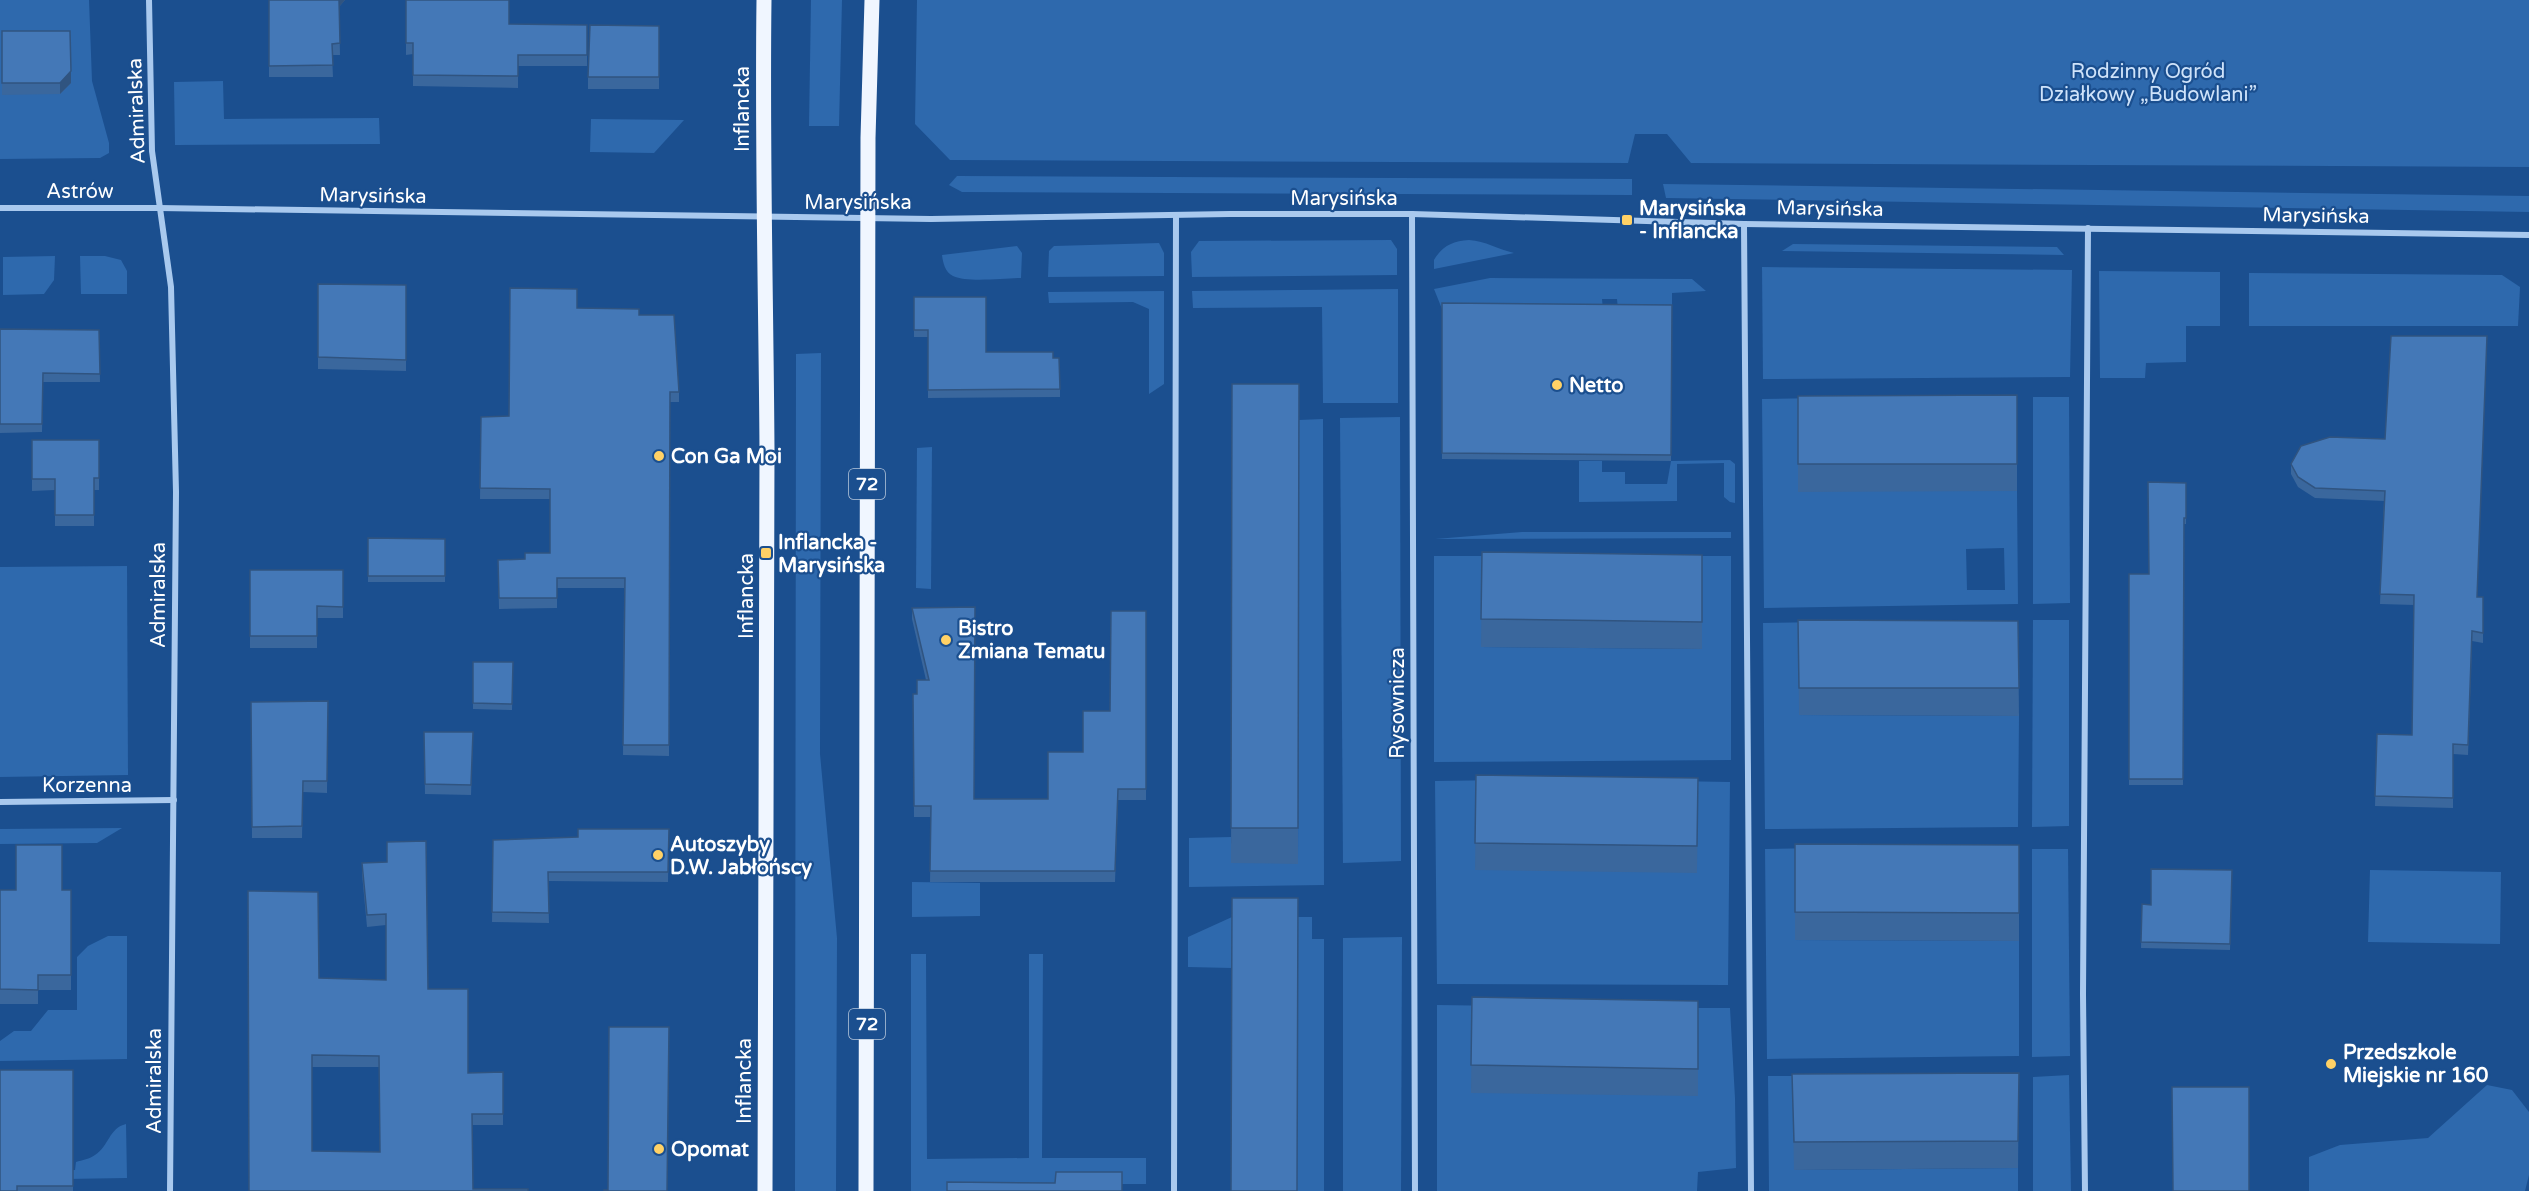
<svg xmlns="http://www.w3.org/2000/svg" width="2529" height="1191" font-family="'Varela Round',sans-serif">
  <rect width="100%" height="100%" fill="#1b4f8f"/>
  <g fill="#2e69ad" fill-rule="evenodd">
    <path d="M 0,0 L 89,0 L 92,81 L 109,143 L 109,153 L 100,158 L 0,159 Z"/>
    <path d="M 811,0 L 842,0 L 839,126 L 809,126 Z"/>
    <path d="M 917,0 L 2529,0 L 2529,167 L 1691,163 L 1667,134 L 1635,134 L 1628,163 L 950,160 L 915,124 Z"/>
    <path d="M 223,81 L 224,119 L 379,118 L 380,144 L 175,145 L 174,82 Z"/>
    <path d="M 591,119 L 684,120 L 654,153 L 590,152 Z"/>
    <path d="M 957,176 L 1632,179 L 1632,195 L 962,192 L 949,185 Z"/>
    <path d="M 1663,184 L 2529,196 L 2529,212 L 1666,198 Z"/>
    <path d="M 1391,240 L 1397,249 L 1397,275 L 1192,277 L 1191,252 L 1199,241 Z"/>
    <path d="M 1469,240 C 1486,241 1497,249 1514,253 L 1434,269 L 1434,260 C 1442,246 1453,241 1469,240 Z"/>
    <path d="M 1159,243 L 1164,253 L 1164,276 L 1048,277 L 1049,251 L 1054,246 Z"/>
    <path d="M 1793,244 L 2057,247 L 2064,255 L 1782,251 Z"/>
    <path d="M 1017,246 L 1022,253 L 1021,278 C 1004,278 968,283 953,276 C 945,272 943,263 942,255 Z"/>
    <path d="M 55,256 L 54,280 L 44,294 L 3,295 L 3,257 Z"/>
    <path d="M 80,256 L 105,256 L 121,260 L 127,271 L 127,294 L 81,294 Z"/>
    <path d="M 1762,267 L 2072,270 L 2070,377 L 1763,379 Z"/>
    <path d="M 2099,271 L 2220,272 L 2220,326 L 2186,326 L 2186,362 L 2146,363 L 2145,378 L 2100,378 Z"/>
    <path d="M 2249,273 L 2502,275 L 2520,287 L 2518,326 L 2249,326 Z"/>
    <path d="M 1490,278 L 1692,279 L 1706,291 L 1672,293 L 1672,311 L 1618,310 L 1617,299 L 1602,299 L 1603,310 L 1442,309 L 1434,289 Z"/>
    <path d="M 1398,289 L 1398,403 L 1323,403 L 1322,307 L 1193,308 L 1192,291 Z"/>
    <path d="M 1164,291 L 1164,384 L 1149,394 L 1149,309 L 1133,302 L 1049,303 L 1048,292 Z"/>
    <path d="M 821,353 L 820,754 L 837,938 L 836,1191 L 795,1191 L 796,354 Z"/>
    <path d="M 2033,397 L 2069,397 L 2070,603 L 2033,604 Z"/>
    <path d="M 1820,398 L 2017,491 L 2018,604 L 1764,608 L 1762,399 ZM 2004,548 L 2005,590 L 1967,590 L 1966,549 Z"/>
    <path d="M 1400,417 L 1401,861 L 1343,863 L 1340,418 Z"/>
    <path d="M 1323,419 L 1324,885 L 1189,887 L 1189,838 L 1231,837 L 1231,863 L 1298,863 L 1299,420 Z"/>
    <path d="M 932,447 L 931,589 L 916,588 L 917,448 Z"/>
    <path d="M 1730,460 L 1735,464 L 1735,503 L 1730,502 L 1724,497 L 1724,463 L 1677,464 L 1677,501 L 1579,502 L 1579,461 L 1602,461 L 1602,472 L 1625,472 L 1625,484 L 1667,484 L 1671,461 Z"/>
    <path d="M 1522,532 L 1731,532 L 1731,538 L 1435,539 Z"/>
    <path d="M 1434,556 L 1506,556 L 1481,647 L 1701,649 L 1702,582 L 1672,556 L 1731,556 L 1731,760 L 1434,762 Z"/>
    <path d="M 127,566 L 128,775 L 0,777 L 0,567 Z"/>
    <path d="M 2033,620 L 2069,620 L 2069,826 L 2032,827 Z"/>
    <path d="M 1821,622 L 1799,715 L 2019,716 L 2018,827 L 1765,829 L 1763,623 Z"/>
    <path d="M 1506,780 L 1696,873 L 1698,805 L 1672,781 L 1730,782 L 1728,985 L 1437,984 L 1435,781 Z"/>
    <path d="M 122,828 L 97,843 L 0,844 L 0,829 Z"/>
    <path d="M 1820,848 L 1795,940 L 2019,941 L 2019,1056 L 1767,1059 L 1765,849 Z"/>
    <path d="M 2032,849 L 2068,849 L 2070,1056 L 2032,1057 Z"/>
    <path d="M 2370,870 L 2501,872 L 2500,944 L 2368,942 Z"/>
    <path d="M 912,882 L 980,883 L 980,916 L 912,917 Z"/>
    <path d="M 1232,917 L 1312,917 L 1312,939 L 1324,939 L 1324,1191 L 1297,1191 L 1232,968 L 1188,967 L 1188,937 Z"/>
    <path d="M 108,936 L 127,936 L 127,1059 L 0,1061 L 0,1041 L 14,1031 L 31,1031 L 48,1010 L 77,1010 L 77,957 L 88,946 Z"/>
    <path d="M 1402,937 L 1401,1191 L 1343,1191 L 1343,938 Z"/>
    <path d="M 911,954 L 926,954 L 927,1159 L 1029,1158 L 1029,954 L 1043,954 L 1042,1158 L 1146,1158 L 1146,1184 L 1056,1184 L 1056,1191 L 911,1191 Z"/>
    <path d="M 1437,1005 L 1506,1006 L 1697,1096 L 1698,1029 L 1671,1008 L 1730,1008 L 1735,1098 L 1736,1168 L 1698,1172 L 1697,1191 L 1437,1191 Z"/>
    <path d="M 2069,1075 L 2071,1191 L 2033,1191 L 2033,1077 Z"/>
    <path d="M 1768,1076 L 1823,1076 L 1794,1170 L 2018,1168 L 2018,1191 L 1769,1191 Z"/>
    <path d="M 2487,1085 L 2512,1090 L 2529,1112 L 2529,1175 L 2525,1191 L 2309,1191 L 2309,1157 L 2340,1145 L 2428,1138 Z"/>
    <path d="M 126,1124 L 127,1178 L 65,1179 L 65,1191 L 8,1171 L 75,1170 L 76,1162 C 82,1160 90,1159 95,1155 C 109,1146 109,1128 126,1124 Z"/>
  </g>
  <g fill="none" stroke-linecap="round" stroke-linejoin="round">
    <g stroke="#a9c9ee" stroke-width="6">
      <path d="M 149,0 L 152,151 L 171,287 L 176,492 L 170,1191"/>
      <path d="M 0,208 L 159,208 L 931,219 L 1230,214 L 1412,214 L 1744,224 L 2529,235"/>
      <path d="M 1412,214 L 1415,1191"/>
      <path d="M 1744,224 L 1751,1191"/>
      <path d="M 0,802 L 174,800"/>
      <path d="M 1174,1191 L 1176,216"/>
      <path d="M 2085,1191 L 2083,994 L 2088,228"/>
    </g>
    <g stroke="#f0f6ff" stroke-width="15">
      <path d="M 764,0 C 762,150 766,299 767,449 C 767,696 765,944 765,1191"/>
      <path d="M 866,1191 L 868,138 L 872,0"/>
    </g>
  </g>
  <g fill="#3a679d" fill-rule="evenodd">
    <path d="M 269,0 L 345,0 L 339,7 L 340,55 L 332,55 L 333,77 L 269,77 Z"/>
    <path d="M 406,0 L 509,24 L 587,25 L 587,66 L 518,66 L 518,88 L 413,86 L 413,54 L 406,55 Z"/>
    <path d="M 659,26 L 659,89 L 588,89 L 588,77 Z"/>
    <path d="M 2,31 L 71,83 L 60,94 L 2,95 Z"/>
    <path d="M 318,284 L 406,285 L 406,371 L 318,369 Z"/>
    <path d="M 914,297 L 986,352 L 1053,358 L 1060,389 L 1060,397 L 928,398 L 928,337 L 914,337 Z"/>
    <path d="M 1442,303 L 1672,305 L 1671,461 L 1442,459 Z"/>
    <path d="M 577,308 L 639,315 L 679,392 L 679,402 L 670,402 L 669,756 L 623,755 L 624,588 L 557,588 L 557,608 L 499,609 L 498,560 L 525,559 L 550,553 L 550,499 L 480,499 L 481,417 L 509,416 Z"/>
    <path d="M 0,329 L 99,330 L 100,382 L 43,382 L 42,432 L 0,433 Z"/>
    <path d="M 1232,384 L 1299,384 L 1298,864 L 1231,863 Z"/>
    <path d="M 2017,395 L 2017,491 L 1798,492 L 1798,396 Z"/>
    <path d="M 2385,439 L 2478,597 L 2483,597 L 2483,643 L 2472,641 L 2468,755 L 2453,754 L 2453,808 L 2375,806 L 2377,734 L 2412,735 L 2414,605 L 2380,604 L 2384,501 L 2315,498 L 2298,487 L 2291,474 L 2291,464 Z"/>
    <path d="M 32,440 L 99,440 L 99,490 L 94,490 L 94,526 L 55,526 L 55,490 L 32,491 Z"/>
    <path d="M 2186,483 L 2186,524 L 2184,524 L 2183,785 L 2129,785 L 2129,574 L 2149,574 Z"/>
    <path d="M 368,538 L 445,539 L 445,582 L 368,582 Z"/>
    <path d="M 1482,552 L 1702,555 L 1702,649 L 1481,647 Z"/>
    <path d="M 250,570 L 343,570 L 343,618 L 317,618 L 317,648 L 250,648 Z"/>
    <path d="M 912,608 L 974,799 L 1048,799 L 1083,752 L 1110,711 L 1146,611 L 1146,800 L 1118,800 L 1115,882 L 930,882 L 931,817 L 914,817 L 913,694 L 917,694 L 926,680 L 912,619 Z"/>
    <path d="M 1798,620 L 2018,621 L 2019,716 L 1799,715 Z"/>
    <path d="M 473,662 L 513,662 L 512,710 L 473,709 Z"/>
    <path d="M 328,701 L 327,793 L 303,792 L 302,838 L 252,838 L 251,702 Z"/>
    <path d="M 424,732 L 473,732 L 471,795 L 425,794 Z"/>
    <path d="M 1476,775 L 1698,805 L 1697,873 L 1475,870 Z"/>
    <path d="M 669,829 L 668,882 L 548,881 L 549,923 L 492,922 L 493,840 L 578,837 Z"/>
    <path d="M 426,841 L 428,989 L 468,989 L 468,1073 L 503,1072 L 503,1125 L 472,1125 L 473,1189 L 528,1189 L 528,1191 L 249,1191 L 248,891 L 318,892 L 319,978 L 386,980 L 386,925 L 367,927 L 362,874 L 362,863 L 387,862 L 387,842 ZM 312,1067 L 379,1067 L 380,1152 L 312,1151 Z"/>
    <path d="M 1795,844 L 2019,845 L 2019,941 L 1795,940 Z"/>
    <path d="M 2232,870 L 2230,950 L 2141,948 L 2142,904 L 2151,905 Z"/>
    <path d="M 0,890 L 71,890 L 71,990 L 38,990 L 38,1004 L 0,1004 Z"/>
    <path d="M 1472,997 L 1698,1001 L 1698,1096 L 1471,1093 Z"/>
    <path d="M 73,1070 L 73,1191 L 0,1191 Z"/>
    <path d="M 2019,1073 L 2018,1168 L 1794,1170 L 1792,1074 Z"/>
  </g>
  <g fill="#305480">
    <path d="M 339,0 L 345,0 L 339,7 Z"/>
    <path d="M 71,71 L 71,83 L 60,94 L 60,83 Z"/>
  </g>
  <g fill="#4478b7" stroke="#305480" stroke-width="1.5" fill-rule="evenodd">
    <path d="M 269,0 L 339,0 L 340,43 L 332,44 L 333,65 L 269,66 Z"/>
    <path d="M 406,0 L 509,0 L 509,24 L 587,25 L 587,55 L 518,55 L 518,76 L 413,75 L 413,43 L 406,43 Z"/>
    <path d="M 590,25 L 659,26 L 659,77 L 588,77 Z"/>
    <path d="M 2,31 L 70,31 L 71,71 L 60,83 L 2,83 Z"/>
    <path d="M 318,284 L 406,285 L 406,360 L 318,357 Z"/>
    <path d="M 510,288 L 577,289 L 577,308 L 639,309 L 639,315 L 674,315 L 679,392 L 670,392 L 669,745 L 623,745 L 625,578 L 557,578 L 557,598 L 499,598 L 498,560 L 525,559 L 525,553 L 550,553 L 550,489 L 480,488 L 481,417 L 509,416 Z"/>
    <path d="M 914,297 L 986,297 L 986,352 L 1053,352 L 1053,358 L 1059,358 L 1060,389 L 928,390 L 928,330 L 914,330 Z"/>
    <path d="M 1442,303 L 1672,305 L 1671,455 L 1442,453 Z"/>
    <path d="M 0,329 L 99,330 L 100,374 L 43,373 L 42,424 L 0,424 Z"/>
    <path d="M 2391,336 L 2487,336 L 2477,597 L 2483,597 L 2483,633 L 2472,631 L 2468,745 L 2453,744 L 2453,798 L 2375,796 L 2377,734 L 2412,735 L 2414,595 L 2380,594 L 2385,491 L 2315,488 L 2298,477 L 2291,464 L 2301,446 L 2330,437 L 2385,439 Z"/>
    <path d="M 1232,384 L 1299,384 L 1298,828 L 1231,828 Z"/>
    <path d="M 2017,395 L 2017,464 L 1798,464 L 1798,396 Z"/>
    <path d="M 32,440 L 99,440 L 99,478 L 94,478 L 94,515 L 55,515 L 55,479 L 32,479 Z"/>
    <path d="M 2148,482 L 2186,483 L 2186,518 L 2184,518 L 2183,779 L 2129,779 L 2129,574 L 2149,574 Z"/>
    <path d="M 368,538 L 445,539 L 445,576 L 368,576 Z"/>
    <path d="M 1482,552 L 1702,555 L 1702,622 L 1481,619 Z"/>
    <path d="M 250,570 L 343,570 L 343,607 L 317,606 L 317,636 L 250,636 Z"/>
    <path d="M 975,607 L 974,799 L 1048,799 L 1048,752 L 1083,752 L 1083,711 L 1110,711 L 1111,611 L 1146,611 L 1146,789 L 1118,789 L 1115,871 L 930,871 L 931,806 L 914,806 L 913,694 L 917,694 L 917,680 L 929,680 L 912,608 Z"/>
    <path d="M 1798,620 L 2018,621 L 2019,688 L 1799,688 Z"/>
    <path d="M 473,662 L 513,662 L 512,704 L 473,703 Z"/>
    <path d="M 328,701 L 327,781 L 303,781 L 302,826 L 252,827 L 251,702 Z"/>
    <path d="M 424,732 L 473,732 L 471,785 L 425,784 Z"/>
    <path d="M 1476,775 L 1698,778 L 1697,846 L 1475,843 Z"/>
    <path d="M 578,829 L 669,829 L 668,872 L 548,872 L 549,913 L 492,912 L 493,840 L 578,837 Z"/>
    <path d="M 426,841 L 428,989 L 468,989 L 468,1073 L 503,1072 L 503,1114 L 472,1114 L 473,1189 L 528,1189 L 528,1191 L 249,1191 L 248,891 L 318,892 L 319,978 L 386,980 L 386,914 L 367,915 L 362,863 L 387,862 L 387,842 ZM 312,1055 L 379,1056 L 380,1152 L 312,1151 Z"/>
    <path d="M 1795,844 L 2019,845 L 2019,913 L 1795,912 Z"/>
    <path d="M 16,845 L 62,845 L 62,890 L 71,890 L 71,975 L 38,975 L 38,990 L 0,989 L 0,890 L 16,890 Z"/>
    <path d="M 2151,869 L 2232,870 L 2230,944 L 2141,942 L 2142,904 L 2151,905 Z"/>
    <path d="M 1232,898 L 1298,898 L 1297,1191 L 1231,1191 Z"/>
    <path d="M 1472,997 L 1698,1001 L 1698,1069 L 1471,1065 Z"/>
    <path d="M 609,1027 L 669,1027 L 667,1191 L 604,1191 L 604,1190 L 608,1190 Z"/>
    <path d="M 0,1070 L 73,1070 L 73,1186 L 17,1186 L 17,1191 L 0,1191 Z"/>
    <path d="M 2019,1073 L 2018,1141 L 1794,1142 L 1792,1074 Z"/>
    <path d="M 2172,1087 L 2249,1087 L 2249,1191 L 2173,1191 Z"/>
    <path d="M 1056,1172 L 1122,1172 L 1122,1191 L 947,1191 L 947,1182 L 1055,1183 Z"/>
  </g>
  <g fill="#ffd166" stroke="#1b4f8f" stroke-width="2">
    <rect x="1621" y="214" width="12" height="12" rx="3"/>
    <circle cx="1557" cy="385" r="6"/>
    <circle cx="659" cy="456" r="6"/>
    <rect x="760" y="547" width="12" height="12" rx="3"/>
    <circle cx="946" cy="640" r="6"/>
    <circle cx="658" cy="855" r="6"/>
    <circle cx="2331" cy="1064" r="6"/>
    <circle cx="659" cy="1149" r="6"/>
  </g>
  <g text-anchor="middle" stroke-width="4.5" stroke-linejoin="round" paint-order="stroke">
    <g fill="#1b4f8f" stroke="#bbcadd" stroke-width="1.5">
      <rect x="849" y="469" width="36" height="30" rx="4.5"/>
      <rect x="849" y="1009" width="36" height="30" rx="4.5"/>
    </g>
    <g font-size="18" font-weight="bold" fill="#fff">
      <text x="867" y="490">72</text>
      <text x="867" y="1030">72</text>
    </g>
    <g font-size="20" fill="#cfe3fa" stroke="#1b4f8f">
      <text x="2148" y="78">Rodzinny Ogród<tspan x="2148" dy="23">Działkowy „Budowlani”</tspan></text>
    </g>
    <g font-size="20" fill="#fff" stroke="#1b4f8f">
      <text transform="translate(742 109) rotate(-90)" y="7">Inflancka</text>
      <text transform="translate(136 111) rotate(-92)" y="7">Admiralska</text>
      <text x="80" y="198">Astrów</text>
      <text transform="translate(373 195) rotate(1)" y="7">Marysińska</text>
      <text x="1344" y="205">Marysińska</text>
      <text x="858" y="209">Marysińska</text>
      <text transform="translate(1830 208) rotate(1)" y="7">Marysińska</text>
      <text transform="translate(2316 215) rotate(1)" y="7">Marysińska</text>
      <text transform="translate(158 595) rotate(-90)" y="7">Admiralska</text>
      <text transform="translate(746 596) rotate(-90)" y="7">Inflancka</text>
      <text transform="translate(1397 703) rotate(-90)" y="7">Rysownicza</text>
      <text x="87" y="792">Korzenna</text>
      <text transform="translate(154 1081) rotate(-90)" y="7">Admiralska</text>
      <text transform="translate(744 1081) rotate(-90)" y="7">Inflancka</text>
    </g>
    <g font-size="20" font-weight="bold" fill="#fff" stroke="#1b4f8f" text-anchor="start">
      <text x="1639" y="215">Marysińska<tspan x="1639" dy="23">- Inflancka</tspan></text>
      <text x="1569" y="392">Netto</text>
      <text x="671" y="463">Con Ga Moi</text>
      <text x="778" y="549">Inflancka -<tspan x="778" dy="23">Marysińska</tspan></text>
      <text x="958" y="635">Bistro<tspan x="958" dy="23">Zmiana Tematu</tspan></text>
      <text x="670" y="851">Autoszyby<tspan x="670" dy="23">D.W. Jabłońscy</tspan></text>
      <text x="2343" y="1059">Przedszkole<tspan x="2343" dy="23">Miejskie nr 160</tspan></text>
      <text x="671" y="1156">Opomat</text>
    </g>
  </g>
</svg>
